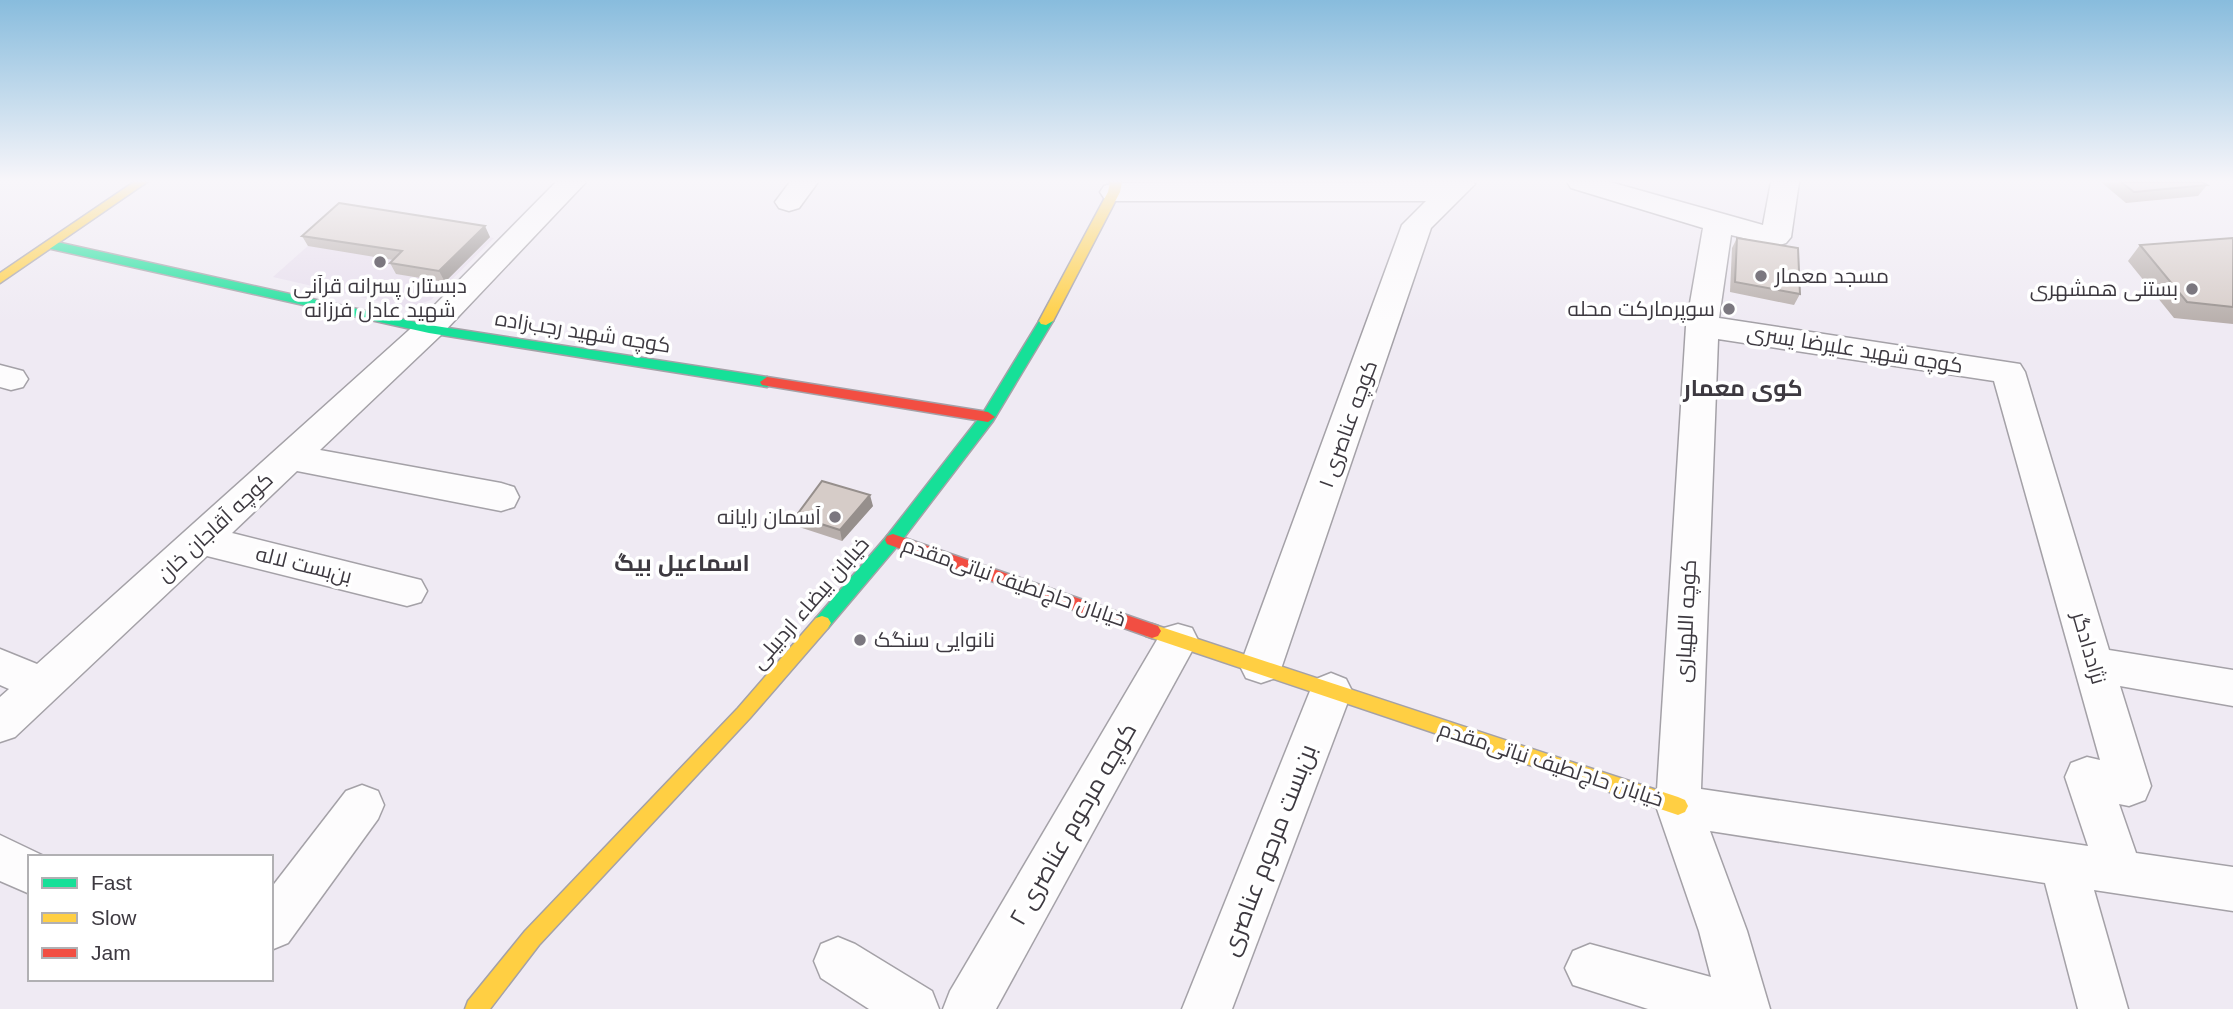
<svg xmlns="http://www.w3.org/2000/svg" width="2233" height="1009" font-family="Arial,Cairo,sans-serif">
  <rect width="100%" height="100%" fill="#efeaf3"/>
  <path fill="#e7deed" d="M 345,213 L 494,238 L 431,300 L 408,308 L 273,277 Z"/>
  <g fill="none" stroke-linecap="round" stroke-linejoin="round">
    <g stroke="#a4a1a7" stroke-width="3">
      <g id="street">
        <path d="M 556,182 L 586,182 L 440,336 L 320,450 L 501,483 L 514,487 L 519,497 L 514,507 L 501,511 L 297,471 L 232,533 L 421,580 L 427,591 L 421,602 L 407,606 L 207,556 L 15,737 L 0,742 L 0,697 L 9,689 L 0,685 L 0,649 L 37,664 L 418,322 Z"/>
        <path d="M 790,182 L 818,182 L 799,208 L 789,211 L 779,208 L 775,202 Z"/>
        <path d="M 1447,182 L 1473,182 L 1475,184 L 1431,228 L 1282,666 L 1276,678 L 1261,683 L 1246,678 L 1240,666 L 1402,225 L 1426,201 L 1114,201 L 1104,198 L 1100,192 L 1104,186 L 1114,183 Z"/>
        <path d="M 1567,182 L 1610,182 L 1763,225 L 1771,182 L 1799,182 L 1791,237 L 1786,243 L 1776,246 L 1731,235 L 1719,318 L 2020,364 L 2025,372 L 2109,650 L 2233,670 L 2233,706 L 2120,686 L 2151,786 L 2145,800 L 2129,806 L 2119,804 L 2136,853 L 2233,867 L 2233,911 L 2094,890 L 2128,1009 L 2078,1009 L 2045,883 L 1710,831 L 1747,931 L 1770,1009 L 1648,1009 L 1573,985 L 1565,968 L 1573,951 L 1590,944 L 1711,977 L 1699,931 L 1656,806 L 1686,326 L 1703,228 L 1571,188 ZM 1718,339 L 1994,381 L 2100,760 L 2087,757 L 2071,763 L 2065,777 L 2088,846 L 1701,789 Z"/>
        <path d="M 0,365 L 23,371 L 28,379 L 23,387 L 11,390 L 0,387 Z"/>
        <path d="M 1178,624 L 1192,628 L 1198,640 L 996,1009 L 943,1009 L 950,991 L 1164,628 Z"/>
        <path d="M 1331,673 L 1346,679 L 1352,691 L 1232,1009 L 1182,1009 L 1310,691 L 1316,679 Z"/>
        <path d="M 362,785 L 378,791 L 384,805 L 378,819 L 288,943 L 271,950 L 271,888 L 346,791 Z"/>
        <path d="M 0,835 L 46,857 L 30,857 L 30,894 L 0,881 Z"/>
        <path d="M 838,937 L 855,944 L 932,991 L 939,1009 L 869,1009 L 821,978 L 814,961 L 821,944 Z"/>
      </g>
    </g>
    <g stroke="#a4a1a7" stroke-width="3">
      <g id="fast">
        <path d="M 52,241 L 429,325 L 767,377 L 774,382 L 767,387 L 429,333 L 47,248 L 46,245 Z"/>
        <path d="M 1046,317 L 1053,321 L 993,421 L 899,544 L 828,628 L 822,630 L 816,628 L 813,623 L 816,618 L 887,536 L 983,413 L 1041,318 Z"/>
      </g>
    </g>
    <g stroke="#a4a1a7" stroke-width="3">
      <g id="slow">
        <path d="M 134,182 L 147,182 L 0,283 L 0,273 Z"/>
        <path d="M 1110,182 L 1122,182 L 1120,192 L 1053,321 L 1046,325 L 1041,324 L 1039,321 L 1108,192 Z"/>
        <path d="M 822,616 L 828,618 L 831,623 L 828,628 L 750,718 L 539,945 L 490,1009 L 465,1009 L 468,1001 L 525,931 L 738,708 L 816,618 Z"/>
        <path d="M 1152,624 L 1678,797 L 1685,800 L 1688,806 L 1685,812 L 1678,815 L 1146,636 L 1143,631 L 1146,626 Z"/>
      </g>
    </g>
    <g stroke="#a4a1a7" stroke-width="3">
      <g id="jam">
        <path d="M 767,377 L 988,412 L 995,417 L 988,422 L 762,385 L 760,382 Z"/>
        <path d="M 893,534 L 1158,626 L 1161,631 L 1158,636 L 1152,638 L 887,544 L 885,540 L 887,536 Z"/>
      </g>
    </g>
    <use href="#street" fill="#fdfcfd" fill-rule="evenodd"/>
    <use href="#fast" fill="#16e098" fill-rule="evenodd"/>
    <use href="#slow" fill="#ffcf43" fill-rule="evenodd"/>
    <use href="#jam" fill="#f24e42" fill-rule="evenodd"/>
  </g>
  <g fill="#b8afac">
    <path d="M 2101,182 L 2202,182 L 2207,185 L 2198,196 L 2126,203 Z"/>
    <path d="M 302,236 L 490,237 L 445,282 L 396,274 L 390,263 L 393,260 L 308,246 Z"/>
    <path d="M 1737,238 L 1800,294 L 1794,305 L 1730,292 L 1732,248 Z"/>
    <path d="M 2233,238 L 2233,324 L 2174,318 L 2128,261 L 2140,245 Z"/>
    <path d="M 873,506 L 842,541 L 799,527 L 796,516 Z"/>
  </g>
  <g fill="#968f8c">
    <path d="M 485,226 L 490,237 L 445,282 L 439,271 Z"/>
    <path d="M 870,495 L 873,506 L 842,541 L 840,530 Z"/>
  </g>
  <g fill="#d6ccc8" stroke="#968f8c" stroke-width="2">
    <path d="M 2121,182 L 2202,182 L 2207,185 L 2134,192 Z"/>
    <path d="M 339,203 L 485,226 L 439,271 L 390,263 L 402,251 L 302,236 Z"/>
    <path d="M 1737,238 L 1798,248 L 1800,294 L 1735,282 Z"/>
    <path d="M 2233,238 L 2233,307 L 2187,302 L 2140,245 Z"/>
    <path d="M 822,481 L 870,495 L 840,530 L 796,516 Z"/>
  </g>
  <linearGradient id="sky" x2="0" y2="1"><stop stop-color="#88bcdd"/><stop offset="0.56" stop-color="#f8f6fa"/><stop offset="1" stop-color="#f8f6fa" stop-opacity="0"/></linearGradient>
  <rect width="2233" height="323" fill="url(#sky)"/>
  <g fill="#7b777f" stroke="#fff" stroke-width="2.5">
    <circle cx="380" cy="262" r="7"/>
    <circle cx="1761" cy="276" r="7"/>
    <circle cx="2192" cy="289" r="7"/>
    <circle cx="1729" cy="309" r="7"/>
    <circle cx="835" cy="517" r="7"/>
    <circle cx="860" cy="640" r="7"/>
  </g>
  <g text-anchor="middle" stroke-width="7" stroke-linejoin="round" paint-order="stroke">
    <g font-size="21" fill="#3d3940" stroke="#fff" text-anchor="end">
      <text x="1775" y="283" text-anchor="start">مسجد معمار</text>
      <text x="380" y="293" text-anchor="middle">دبستان پسرانه قرآنی<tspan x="380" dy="24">شهید عادل فرزانه</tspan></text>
      <text x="2178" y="296">بستنی همشهری</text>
      <text x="1715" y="316">سوپرمارکت محله</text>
      <text x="821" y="524">آسمان رایانه</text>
      <text x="874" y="647" text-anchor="start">نانوایی سنگک</text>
    </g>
    <g font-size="21" fill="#3d3940" stroke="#fff">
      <text transform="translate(583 332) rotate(9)" y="7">کوچه شهید رجب‌زاده</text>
      <text transform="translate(1855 349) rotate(9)" y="7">کوچه شهید علیرضا یسری</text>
      <text transform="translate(1348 424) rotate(-70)" y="7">کوچه عناصری ۱</text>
      <text transform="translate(215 527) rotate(-43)" y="7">کوچه آقاجان خان</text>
      <text transform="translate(304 565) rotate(14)" y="7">بن‌بست لاله</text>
      <text transform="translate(1014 582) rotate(19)" y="7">خیابان حاج‌لطیف نباتی‌مقدم</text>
      <text transform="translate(810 603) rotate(-49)" y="7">خیابان بیضاء اردبیلی</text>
      <text transform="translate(1686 621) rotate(-87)" y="7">کوچه اللهیاری</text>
      <text transform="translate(2089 648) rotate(74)" y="7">نژاددادگر</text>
      <text transform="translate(1551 764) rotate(18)" y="7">خیابان حاج‌لطیف نباتی‌مقدم</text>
    </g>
    <g font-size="23" font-weight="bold" fill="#3d3940" stroke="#fff">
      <text x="1743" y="396">کوی معمار</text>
      <text x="682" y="571">اسماعیل بیگ</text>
    </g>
    <g font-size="24" fill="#3d3940" stroke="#fff">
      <text transform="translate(1073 824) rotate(-60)" y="8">کوچه مرحوم عناصری ۲</text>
      <text transform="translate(1269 850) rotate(-69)" y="8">بن‌بست مرحوم عناصری</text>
    </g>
  </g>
  <rect x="28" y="855" width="245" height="126" fill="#ffffff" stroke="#b1b0b3" stroke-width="2"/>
  <rect x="42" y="878" width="35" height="10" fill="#16e098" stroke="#b1b0b3" stroke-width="2"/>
  <text x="91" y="890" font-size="21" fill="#3d3940">Fast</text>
  <rect x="42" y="913" width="35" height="10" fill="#ffcf43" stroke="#b1b0b3" stroke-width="2"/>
  <text x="91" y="925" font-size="21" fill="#3d3940">Slow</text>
  <rect x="42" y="948" width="35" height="10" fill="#f24e42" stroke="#b1b0b3" stroke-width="2"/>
  <text x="91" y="960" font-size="21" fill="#3d3940">Jam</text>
</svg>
